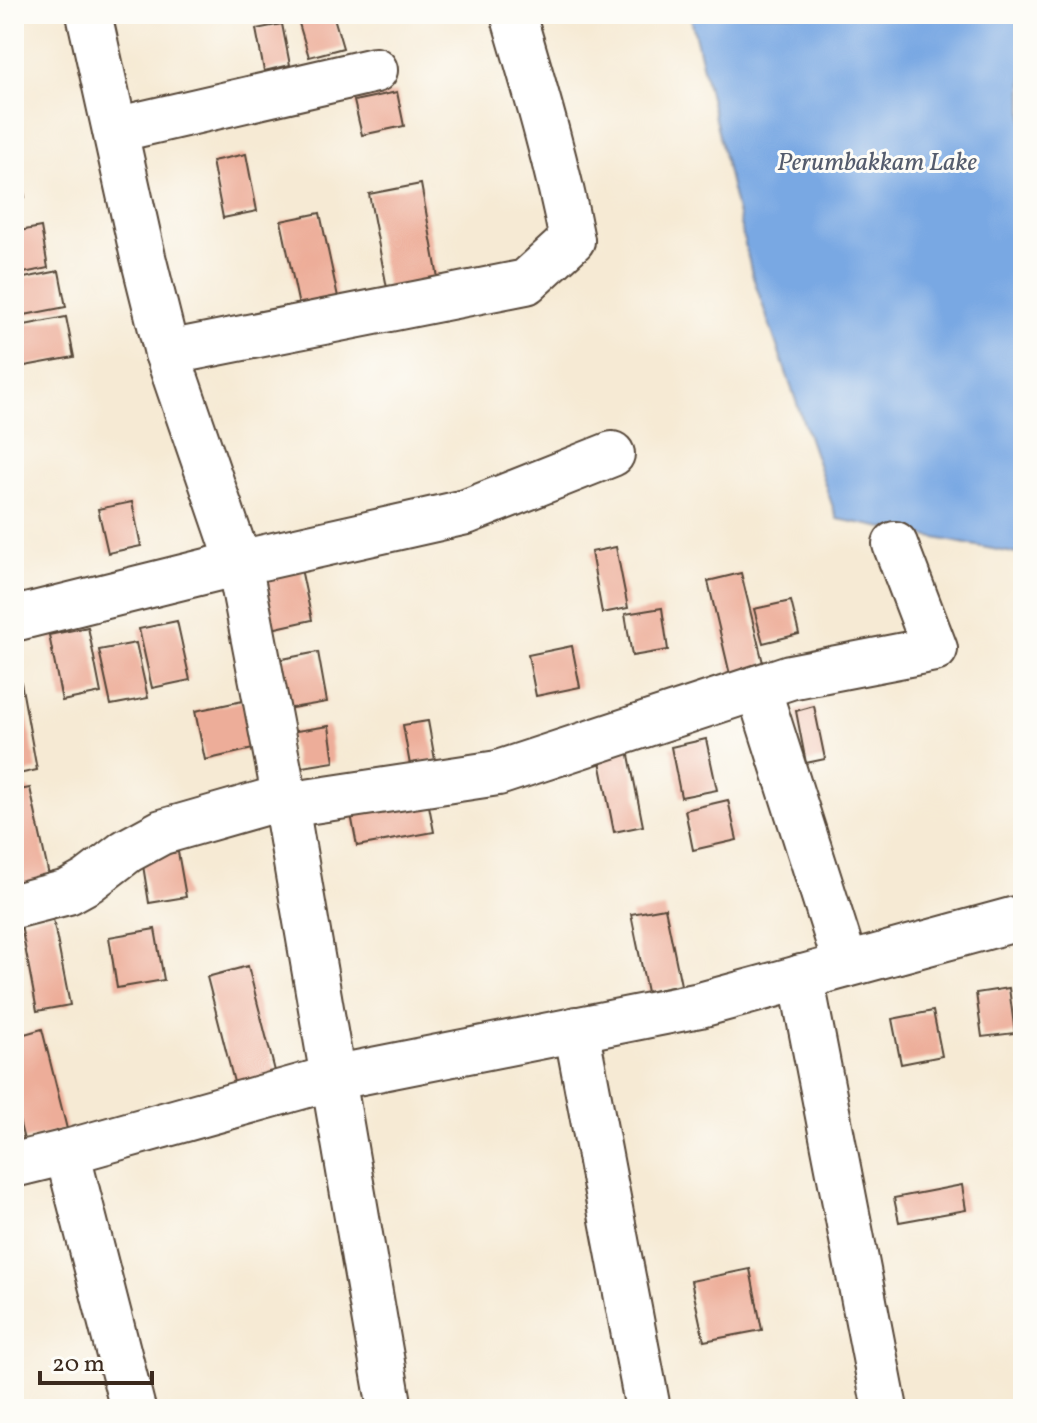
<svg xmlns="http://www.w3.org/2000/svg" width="1037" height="1423" font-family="Vollkorn,serif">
  <rect width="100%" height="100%" fill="#fdfcf7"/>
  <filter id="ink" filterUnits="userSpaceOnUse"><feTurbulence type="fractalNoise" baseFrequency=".0125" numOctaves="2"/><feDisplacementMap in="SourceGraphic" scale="16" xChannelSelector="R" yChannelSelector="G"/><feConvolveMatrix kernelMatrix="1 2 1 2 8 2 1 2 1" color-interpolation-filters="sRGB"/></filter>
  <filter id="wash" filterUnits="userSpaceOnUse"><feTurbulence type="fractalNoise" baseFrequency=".006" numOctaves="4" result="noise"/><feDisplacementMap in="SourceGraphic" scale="32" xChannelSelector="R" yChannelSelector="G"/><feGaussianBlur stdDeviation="1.8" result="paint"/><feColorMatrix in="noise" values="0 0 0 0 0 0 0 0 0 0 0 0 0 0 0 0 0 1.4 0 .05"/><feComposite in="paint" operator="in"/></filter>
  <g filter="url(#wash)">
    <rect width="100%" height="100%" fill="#f6ead4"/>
    <path fill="#79a8e3" stroke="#5a6980" stroke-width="2" d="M 690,14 L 1023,14 L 1023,555 L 837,519 L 752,274 Z"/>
    <g id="blocks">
      <g fill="#edad99">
        <path d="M 318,14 L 333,14 L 343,48 L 309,57 L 298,20 Z"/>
        <path d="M 282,24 L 290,65 L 264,71 L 256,29 Z"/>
        <path d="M 397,92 L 404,126 L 362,135 L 354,101 Z"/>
        <path d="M 246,154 L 257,211 L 223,218 L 212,161 Z"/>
        <path d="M 17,162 L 25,197 L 14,200 L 14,163 Z"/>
        <path d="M 421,184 L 438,278 L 387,288 L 369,194 Z"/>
        <path d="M 320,213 L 338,297 L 299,306 L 281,221 Z"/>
        <path d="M 41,227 L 48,268 L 14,275 L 14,232 Z"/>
        <path d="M 59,271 L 66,307 L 14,317 L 14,280 Z"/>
        <path d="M 66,317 L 74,357 L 14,368 L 14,327 Z"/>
        <path d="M 132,502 L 141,546 L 108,553 L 98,509 Z"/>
        <path d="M 616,547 L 628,608 L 602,613 L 591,552 Z"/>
        <path d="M 300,564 L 312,620 L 267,630 L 255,573 Z"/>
        <path d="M 741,573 L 765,671 L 731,679 L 708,581 Z"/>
        <path d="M 791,601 L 799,634 L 763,643 L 754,609 Z"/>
        <path d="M 662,608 L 668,650 L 632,656 L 625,614 Z"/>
        <path d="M 177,621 L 190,680 L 152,688 L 139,629 Z"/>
        <path d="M 88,627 L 101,693 L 62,701 L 49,635 Z"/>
        <path d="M 136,643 L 148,698 L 111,705 L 99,650 Z"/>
        <path d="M 572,646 L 580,687 L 536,696 L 528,655 Z"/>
        <path d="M 318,652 L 327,702 L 280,710 L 272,661 Z"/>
        <path d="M 14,666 L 18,666 L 37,770 L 14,775 Z"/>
        <path d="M 243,701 L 253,749 L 205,760 L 195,711 Z"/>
        <path d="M 814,706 L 825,759 L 806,763 L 796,711 Z"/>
        <path d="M 428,721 L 435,760 L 410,765 L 403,725 Z"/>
        <path d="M 329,726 L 334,762 L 296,768 L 290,732 Z"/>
        <path d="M 706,739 L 717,790 L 681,797 L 671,747 Z"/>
        <path d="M 628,750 L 643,826 L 614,832 L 599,756 Z"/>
        <path d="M 30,788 L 51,885 L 14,893 L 14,791 Z"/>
        <path d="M 427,795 L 434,832 L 357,846 L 350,809 Z"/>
        <path d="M 728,800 L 737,840 L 693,850 L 685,810 Z"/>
        <path d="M 178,852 L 186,897 L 149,903 L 142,859 Z"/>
        <path d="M 665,908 L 681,985 L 647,992 L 631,914 Z"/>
        <path d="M 52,914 L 70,1005 L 37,1011 L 20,920 Z"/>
        <path d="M 155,929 L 164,980 L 117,988 L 109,937 Z"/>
        <path d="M 248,966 L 276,1075 L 235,1086 L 207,977 Z"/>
        <path d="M 1009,988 L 1015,1033 L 982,1037 L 976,993 Z"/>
        <path d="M 933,1011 L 942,1056 L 901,1064 L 892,1019 Z"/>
        <path d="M 42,1029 L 67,1129 L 24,1140 L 14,1101 L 14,1037 Z"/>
        <path d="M 962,1185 L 966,1210 L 899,1222 L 894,1198 Z"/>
        <path d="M 750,1269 L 762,1330 L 704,1341 L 691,1281 Z"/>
      </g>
    </g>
  </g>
  <g filter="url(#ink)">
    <use href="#blocks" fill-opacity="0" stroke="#574739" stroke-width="2"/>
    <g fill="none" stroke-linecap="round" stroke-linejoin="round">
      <g stroke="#574739" stroke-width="48">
        <g id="minor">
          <path d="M 89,14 L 143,257 L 167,353 L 239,563 L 286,805 L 390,1409"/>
          <path d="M 115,130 L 375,70"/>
          <path d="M 167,353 L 526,282 L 572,240 C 557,163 535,89 513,14"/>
          <path d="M 14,619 L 239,563 L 466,512 L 612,454"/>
          <path d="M 758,688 L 846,965"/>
          <path d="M 286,805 L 498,773 L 790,677 L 935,649 L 895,544"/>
          <path d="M 14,906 L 68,892 L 88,881 L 127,851 L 162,832 L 284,797"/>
          <path d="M 801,977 L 885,1409"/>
          <path d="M 576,1029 L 648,1409"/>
          <path d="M 67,1152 L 133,1409"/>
          <path d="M 14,1165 L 67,1152 L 332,1078 L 700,1005 L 1023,917"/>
        </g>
      </g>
      <use href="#minor" stroke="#fff" stroke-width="44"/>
    </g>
  </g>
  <g text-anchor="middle" stroke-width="6" stroke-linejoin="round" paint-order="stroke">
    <g font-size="26" font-style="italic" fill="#545c6d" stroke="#fdfcf7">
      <text x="877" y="170">Perumbakkam Lake</text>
    </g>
  </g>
  <rect width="1037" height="1423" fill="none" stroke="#fdfcf7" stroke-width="48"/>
  <path d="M40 1371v12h112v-12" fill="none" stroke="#3b2a1e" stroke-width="4"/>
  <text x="52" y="1371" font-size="24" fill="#3b2a1e" stroke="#fdfcf7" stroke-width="6" paint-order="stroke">20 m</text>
</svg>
